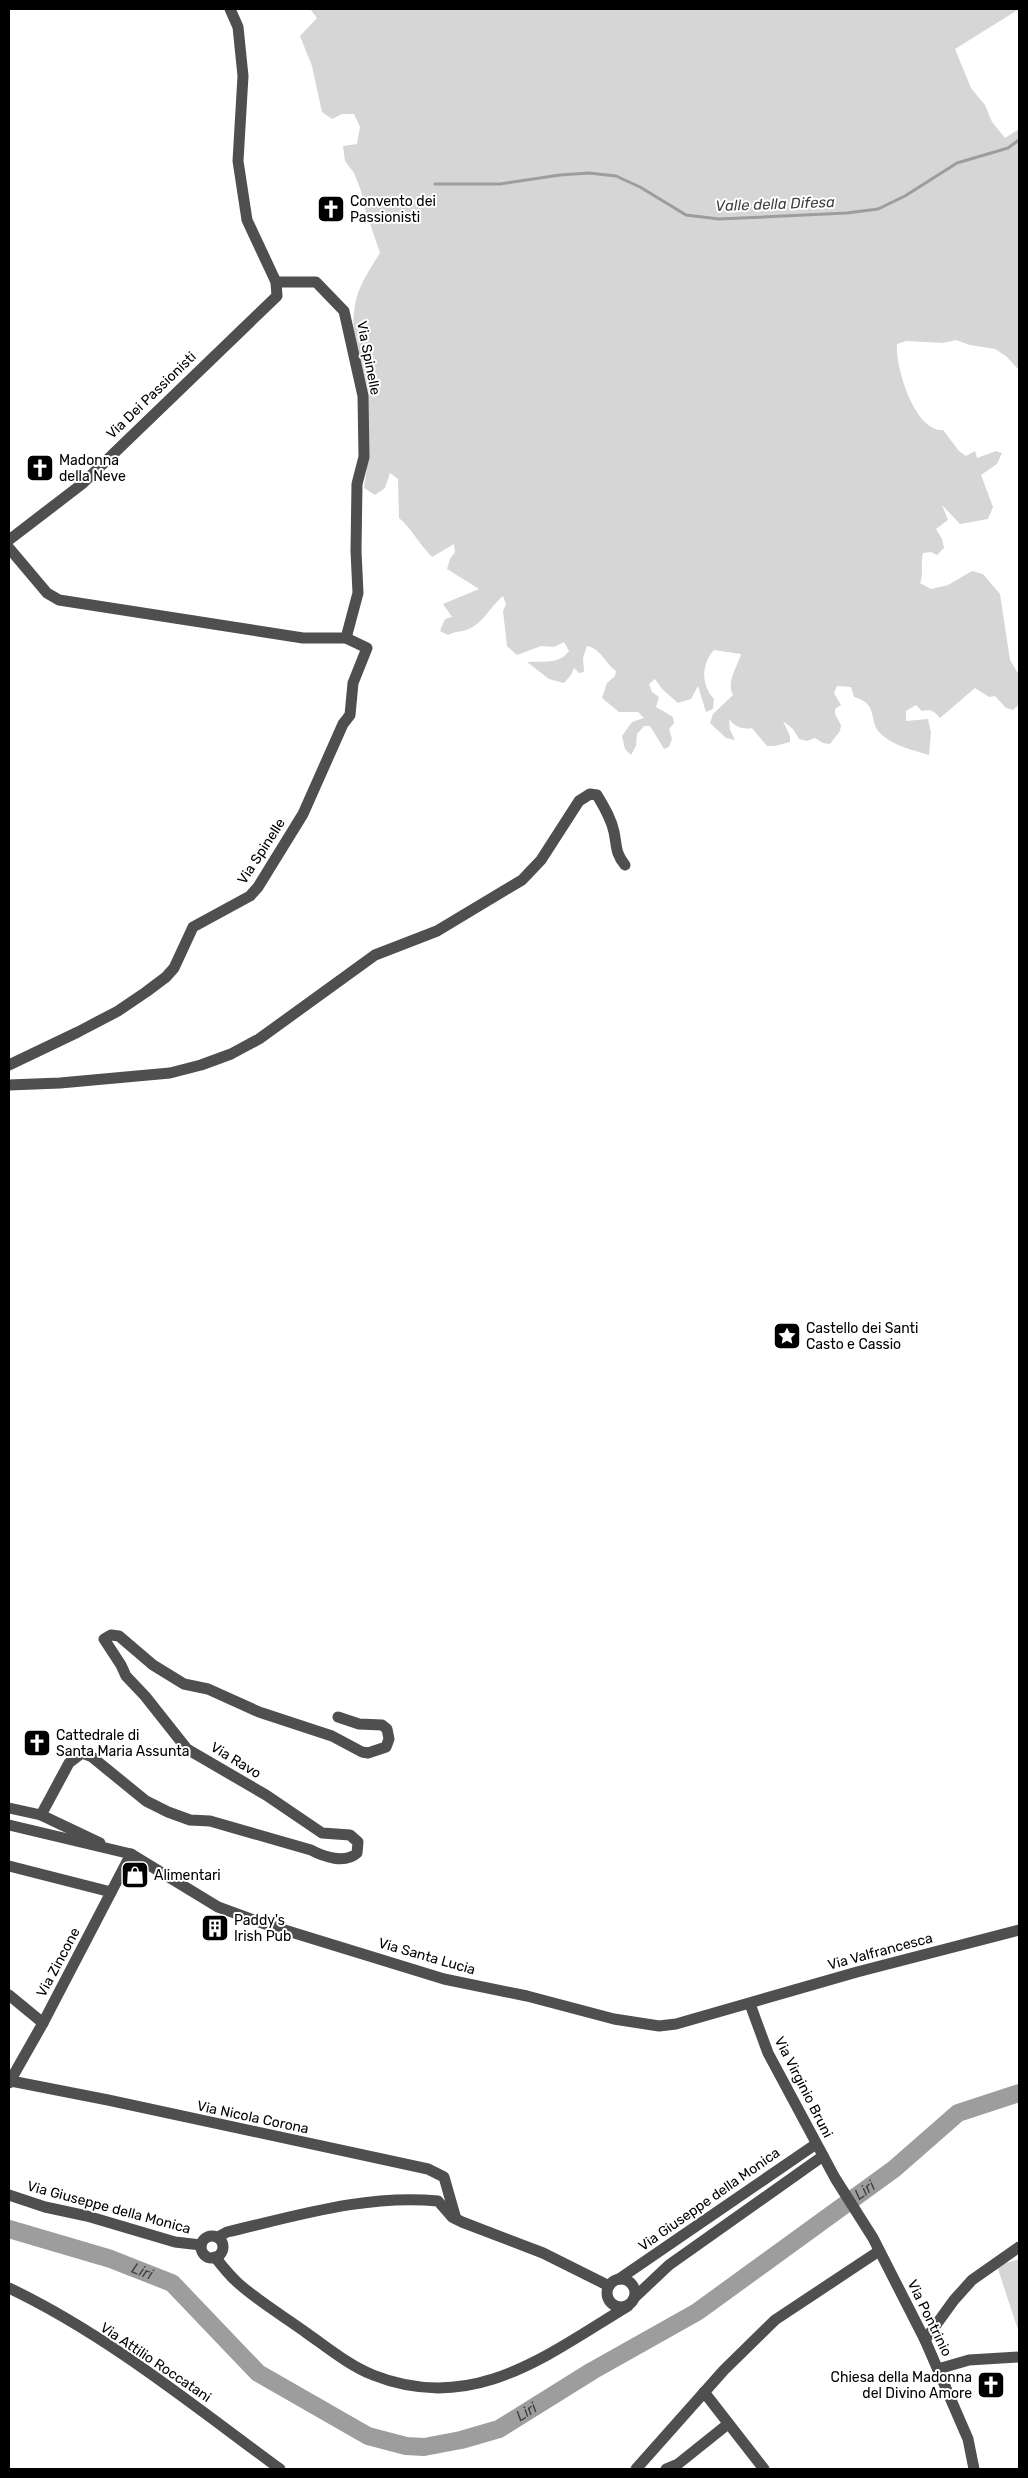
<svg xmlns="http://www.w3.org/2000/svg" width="1028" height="2478" font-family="Rubik,sans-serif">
  <rect width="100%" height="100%" fill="#fff"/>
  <g fill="#d6d6d6">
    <path d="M 310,9 L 1019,9 L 955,49 L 971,88 L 985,105 L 992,122 L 1005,138 L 1019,129 L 1019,370 L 1006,356 L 995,349 L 970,345 L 956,340 L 943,343 L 906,341 L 897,344 C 895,367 915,432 943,430 L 959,451 L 966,456 L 975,451 L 977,458 L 996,451 L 1002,453 L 997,464 L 981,475 L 993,507 L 988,519 L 960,524 L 942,505 L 948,520 L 936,529 L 942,539 L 944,548 L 937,555 L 931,552 L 923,553 C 920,563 924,573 920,583 L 931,589 L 948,585 L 972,571 L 983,574 L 1000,594 L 1010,660 L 1019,675 L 1019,708 L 1017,706 L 1013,710 L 1006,708 L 995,696 L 989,697 L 975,688 L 940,718 C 934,711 931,709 922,711 L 916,705 L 906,711 L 906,721 L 928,719 L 931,732 L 929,755 C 913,750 894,746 882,735 C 866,721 881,705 854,697 L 851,687 L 837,686 L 834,693 L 841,705 L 835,709 L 835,714 L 841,725 L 840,731 L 830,744 L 823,743 L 815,738 L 807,741 L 799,739 L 793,729 L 783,721 L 790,736 L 790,742 L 775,746 L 767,746 L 752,728 C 742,730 734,726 729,719 L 730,730 L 735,740 L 726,738 L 710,723 L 713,714 L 733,695 C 726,682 737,668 741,654 L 714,650 C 701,664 701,685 714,699 L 713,709 L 706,712 L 698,686 L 691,699 L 678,703 L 662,689 L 655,679 L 649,684 L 652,692 L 659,697 L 656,707 L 673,717 L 674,723 L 669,729 L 672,739 L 669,747 L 664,749 L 650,726 L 644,726 L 637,734 L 636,746 L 631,755 L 625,749 L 622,736 L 632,722 L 644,718 L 638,712 L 619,712 L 602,698 L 607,683 L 615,676 L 616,671 C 605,663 601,649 587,646 L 583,658 L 584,672 L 579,673 L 574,668 L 571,675 L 564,683 L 549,679 L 527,662 C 541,661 560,665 569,651 L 564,642 L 554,647 L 541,646 L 517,655 L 507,646 L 503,611 L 506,604 L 503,596 C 491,606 484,621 471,628 C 464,632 455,631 448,635 L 440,631 L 445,619 L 452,617 L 443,604 L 479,589 L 447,569 L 450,559 L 455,552 L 454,544 L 432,557 C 419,544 412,529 399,518 L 398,479 L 390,473 L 385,488 L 375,495 L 364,488 C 367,469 370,450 368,431 C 364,390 348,346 355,305 C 358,286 370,269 380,253 L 366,212 L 361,191 L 354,173 L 345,161 L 343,146 L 357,144 L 360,127 L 354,114 L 342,114 L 332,119 L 322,112 L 312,66 L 300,36 L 317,18 Z"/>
    <path d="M 1019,2259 L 1019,2333 L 997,2266 Z"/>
  </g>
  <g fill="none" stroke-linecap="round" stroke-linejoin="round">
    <path stroke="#9d9d9d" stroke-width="3" d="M 435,184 L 500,184 L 560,175 L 589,173 L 616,176 L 640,187 L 686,215 L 719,219 L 847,213 L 878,209 L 905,196 L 957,163 L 1008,148 L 1019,140"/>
    <path stroke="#9d9d9d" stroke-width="18" id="s1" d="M 9,2229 L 111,2259 L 172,2283 L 258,2373 L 368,2436 L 406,2446 L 424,2447 L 461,2440 L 499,2429 L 592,2371 L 697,2312 L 894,2169 L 958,2113 L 1019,2093"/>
    <g stroke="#4f4f4f" stroke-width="11">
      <path d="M 9,540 L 82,484 L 277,296 L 276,282 L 247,220 L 238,161 L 243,76 L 238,27 L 230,9"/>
      <path d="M 9,548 L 47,593 L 59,600 L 303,638 L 346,638 L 358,593 L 356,551 L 357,484 L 364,457 L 363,396 L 344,311 L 316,282 L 276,282"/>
      <path d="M 9,1065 L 78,1032 L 118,1011 L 146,992 L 166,977 L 174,968 L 193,927 L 250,896 L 258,887 L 303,814 L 343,724 L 350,715 L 353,683 L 367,648 L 346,638"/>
      <path d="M 9,1085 L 60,1083 L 170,1073 L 201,1065 L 231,1054 L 259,1039 L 375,955 L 437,931 L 522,880 L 541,860 L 579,801 L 590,794 L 597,795 C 604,807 611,818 614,832 C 617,846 615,853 625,865"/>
      <path d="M 9,1808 L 41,1815 L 100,1843"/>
      <path d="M 41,1815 L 69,1763 L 82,1753 L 92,1757 L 146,1801 L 168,1812 L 190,1820 L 210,1821 L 311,1850 C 324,1857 345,1864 357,1853 L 358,1842 L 350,1835 L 322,1833 L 266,1795 L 187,1749 L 145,1696 L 126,1676 L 121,1665 L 104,1639 L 111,1635 L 119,1636 L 153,1665 L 184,1684 L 208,1689 L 259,1712 L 332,1736 L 362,1752 L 368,1753 L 386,1747 L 389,1739 L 387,1729 L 382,1725 L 359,1724 L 338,1717"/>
      <path d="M 9,1825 L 131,1854 L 218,1907 L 265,1924 L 444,1979 L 527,1996 L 614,2019 L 659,2026 L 676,2024 L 857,1972 L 1019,1930"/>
      <path d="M 9,1866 L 111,1892"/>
      <path d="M 9,1995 L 43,2023"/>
      <path d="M 750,2004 L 768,2053 L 835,2178 L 873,2238 L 925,2340 L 968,2439 L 974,2469"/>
      <path d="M 11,2081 L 108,2100 L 428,2169 L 444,2177 L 456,2219"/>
      <path d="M 9,2083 L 43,2023 L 131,1854"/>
      <path d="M 9,2195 L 45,2207 L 87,2216 L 175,2242 L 201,2245"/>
      <circle cx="212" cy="2247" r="11"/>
      <path d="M 218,2237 L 227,2232 C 296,2216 366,2194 438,2201 L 452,2217 L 462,2222 L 543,2253 L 609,2286"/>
      <path d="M 215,2257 C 222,2266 229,2275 238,2283 C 259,2302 285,2317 308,2334 C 328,2348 350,2366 373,2375 C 473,2415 547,2355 628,2306"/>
      <path d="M 619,2279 L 816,2144"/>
      <circle cx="621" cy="2293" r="14"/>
      <path d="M 9,2288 C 106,2334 194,2406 280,2469"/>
      <path d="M 634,2298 L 669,2265 L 823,2156"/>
      <path d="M 925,2340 L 954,2300 L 972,2280 L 1019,2247"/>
      <path d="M 938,2369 L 969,2360 L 1019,2357"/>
      <path d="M 704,2392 L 764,2469"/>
      <path d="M 636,2469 L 724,2370 L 775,2320 L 879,2251"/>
      <path d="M 666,2469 L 678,2464 L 728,2424"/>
    </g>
  </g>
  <defs>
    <g id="church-square" transform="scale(1.4375)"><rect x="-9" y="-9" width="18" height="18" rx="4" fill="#000" stroke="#fff"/><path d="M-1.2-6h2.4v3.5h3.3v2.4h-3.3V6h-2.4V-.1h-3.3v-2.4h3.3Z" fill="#fff"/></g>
    <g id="sight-square" transform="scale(1.4375)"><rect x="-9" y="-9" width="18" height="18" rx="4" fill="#000" stroke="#fff"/><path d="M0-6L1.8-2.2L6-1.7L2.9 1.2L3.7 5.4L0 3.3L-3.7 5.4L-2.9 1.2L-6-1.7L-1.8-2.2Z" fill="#fff"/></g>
    <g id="shop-square" transform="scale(1.4375)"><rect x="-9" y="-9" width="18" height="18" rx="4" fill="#000" stroke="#fff"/><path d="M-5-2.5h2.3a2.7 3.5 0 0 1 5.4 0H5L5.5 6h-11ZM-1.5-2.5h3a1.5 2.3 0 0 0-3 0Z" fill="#fff"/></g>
    <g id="building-square" transform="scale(1.4375)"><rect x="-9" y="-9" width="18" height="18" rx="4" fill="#000" stroke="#fff"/><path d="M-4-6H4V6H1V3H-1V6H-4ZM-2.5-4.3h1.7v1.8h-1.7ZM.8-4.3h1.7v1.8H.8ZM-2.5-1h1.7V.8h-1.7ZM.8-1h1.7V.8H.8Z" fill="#fff"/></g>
  </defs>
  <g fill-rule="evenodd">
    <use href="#church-square" x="331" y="209"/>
    <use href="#church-square" x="40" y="468"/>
    <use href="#sight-square" x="787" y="1336"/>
    <use href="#church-square" x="37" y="1743"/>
    <use href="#shop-square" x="135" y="1875"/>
    <use href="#building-square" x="215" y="1928"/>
    <use href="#church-square" x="991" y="2385"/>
  </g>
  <g text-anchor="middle" stroke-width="4" stroke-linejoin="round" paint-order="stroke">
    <g font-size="14" fill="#000" stroke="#fff" text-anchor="start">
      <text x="350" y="206">Convento dei<tspan x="350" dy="16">Passionisti</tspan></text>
      <text x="59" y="465">Madonna<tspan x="59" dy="16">della Neve</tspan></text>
      <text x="806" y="1333">Castello dei Santi<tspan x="806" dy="16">Casto e Cassio</tspan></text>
      <text x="56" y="1740">Cattedrale di<tspan x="56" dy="16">Santa Maria Assunta</tspan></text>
      <text x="154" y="1880">Alimentari</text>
      <text x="234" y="1925">Paddy's<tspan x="234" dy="16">Irish Pub</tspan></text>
      <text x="972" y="2382" text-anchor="end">Chiesa della Madonna<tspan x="972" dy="16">del Divino Amore</tspan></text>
    </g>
    <g font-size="14" fill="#000" stroke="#fff">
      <text transform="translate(369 358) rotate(79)" y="5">Via Spinelle</text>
      <text transform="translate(151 395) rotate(-44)" y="5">Via Dei Passionisti</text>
      <text transform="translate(261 851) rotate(-57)" y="5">Via Spinelle</text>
      <text transform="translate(236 1760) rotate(31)" y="5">Via Ravo</text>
      <text transform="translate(880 1951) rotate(-15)" y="5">Via Valfrancesca</text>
      <text transform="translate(427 1956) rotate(16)" y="5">Via Santa Lucia</text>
      <text transform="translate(58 1962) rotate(-62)" y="5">Via Zincone</text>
      <text transform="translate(804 2087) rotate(63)" y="5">Via Virginio Bruni</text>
      <text transform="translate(253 2117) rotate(12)" y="5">Via Nicola Corona</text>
      <text transform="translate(709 2199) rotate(-35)" y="5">Via Giuseppe della Monica</text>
      <text transform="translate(109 2207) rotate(15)" y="5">Via Giuseppe della Monica</text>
      <text transform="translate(930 2318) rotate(64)" y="5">Via Pontrinio</text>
      <text transform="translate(156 2362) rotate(34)" y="5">Via Attilio Roccatani</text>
    </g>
    <g font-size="15" font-style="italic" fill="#3e3e3e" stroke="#fff">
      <text transform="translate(775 204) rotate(-2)" y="5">Valle della Difesa</text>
      <text dy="5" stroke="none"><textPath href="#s1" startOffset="995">Liri</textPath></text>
      <text dy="5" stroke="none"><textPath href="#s1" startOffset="140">Liri</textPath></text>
      <text dy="5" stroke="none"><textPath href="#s1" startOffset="590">Liri</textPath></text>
    </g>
  </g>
  <rect width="1028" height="2478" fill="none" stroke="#000000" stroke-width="20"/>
</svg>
